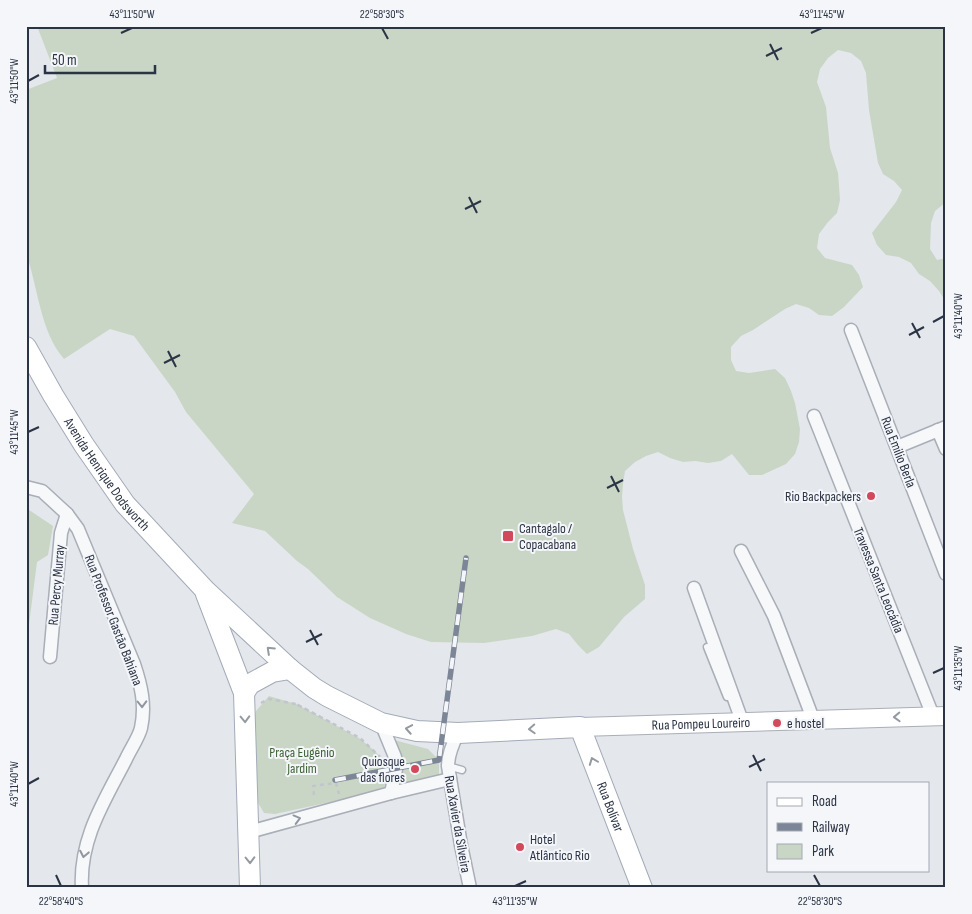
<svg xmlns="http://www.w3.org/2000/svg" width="972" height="914" font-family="'Sofia Sans Condensed',sans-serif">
  <rect width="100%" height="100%" fill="#e4e7ec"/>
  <g fill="#c9d6c5">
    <path d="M 37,26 L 946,26 L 946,202 L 935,211 L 931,223 L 930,249 L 937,260 L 946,258 L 946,302 L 939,291 L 930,281 L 919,274 L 911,263 L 899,257 L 886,255 L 877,245 L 872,233 L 896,202 L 902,190 L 894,181 L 883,174 L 878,163 L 869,110 L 866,73 L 861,61 L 851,53 L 838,50 L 828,58 L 820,69 L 817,82 L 826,107 L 830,148 L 838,173 L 840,200 L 837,213 L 828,222 L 819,234 L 817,248 L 825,258 L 852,265 L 859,275 L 863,287 L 844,307 L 832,316 L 819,315 L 809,308 L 796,304 L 785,309 L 753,330 L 741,336 L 731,347 L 731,360 L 736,371 L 749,373 L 775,369 L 785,378 L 791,391 L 795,403 L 800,429 L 799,442 L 795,454 L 786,464 L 762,475 L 749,475 L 732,454 L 721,461 L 708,463 L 695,461 L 683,462 L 670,458 L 658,452 L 646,456 L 635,462 L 625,471 L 623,484 L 622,497 L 623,510 L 633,549 L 645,585 L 645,599 L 624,617 L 599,647 L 587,654 L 578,645 L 569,634 L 556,629 L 532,636 L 484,643 L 431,642 L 406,634 L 370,618 L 337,597 L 308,569 L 297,561 L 265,531 L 232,523 L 254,494 L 186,412 L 175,392 L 134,336 L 110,329 L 64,359 C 40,331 38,287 26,253 L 26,90 L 57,78 Z"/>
    <path d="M 26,508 L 53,526 L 48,555 L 37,562 L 26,648 Z"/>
    <path d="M 269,696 L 296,704 L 359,738 L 376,752 L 380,757 L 386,773 L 386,780 L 384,788 L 376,792 L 275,814 L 264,813 L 257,801 L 253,721 L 256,711 Z"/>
    <path d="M 394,740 L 428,749 L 439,760 L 439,776 L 403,783 L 401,756 L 394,744 Z"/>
  </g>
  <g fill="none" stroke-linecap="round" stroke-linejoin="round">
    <g stroke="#a9aeb7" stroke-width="9">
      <g id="lane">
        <path d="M 707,647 L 727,697"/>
        <path d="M 448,766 L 462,770"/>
      </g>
    </g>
    <g stroke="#a9aeb7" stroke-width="15">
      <g id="street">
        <path d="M 851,330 L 946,574"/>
        <path d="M 814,416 L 933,716"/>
        <path d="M 938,430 L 946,449"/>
        <path d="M 897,447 L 946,427"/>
        <path d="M 26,487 L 42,491 L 67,514 L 78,529 L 134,664 C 141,685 146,705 141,728 C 139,737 130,750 126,759 C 105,800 79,839 82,888"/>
        <path d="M 741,551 L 774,616 L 813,719"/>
        <path d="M 694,588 L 742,721"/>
        <path d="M 50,657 L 61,533 L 67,514"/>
        <path d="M 381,723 L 395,757 L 396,769 L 391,793"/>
        <path d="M 458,733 C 453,743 448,754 448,766 L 461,845 L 470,888"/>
        <path d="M 249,832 L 391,793 L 450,779"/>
      </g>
    </g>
    <g stroke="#a9aeb7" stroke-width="20">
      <g id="secondary">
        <path id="s1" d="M 580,727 L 946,716"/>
      </g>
    </g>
    <g stroke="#a3abb8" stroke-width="22">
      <g id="primary">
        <path id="s2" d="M 26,347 L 53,395 L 84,445 L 125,504 L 205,590 L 290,669 L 314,688 L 327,696 L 381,723 L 417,731 L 458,733 L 580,727 L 642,888"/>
        <path d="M 206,594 L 244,693 L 250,888"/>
        <path d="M 244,693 L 250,684 L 272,672 L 290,669"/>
      </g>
    </g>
    <g stroke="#c2c5cb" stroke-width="2.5" stroke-dasharray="4 4" stroke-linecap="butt">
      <path d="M 261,703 L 269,699 L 296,704"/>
      <path d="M 330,722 L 296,704 L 360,738 L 380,757"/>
      <path d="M 314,795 L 313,786 L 336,783 L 339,794"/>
    </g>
    <use href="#lane" stroke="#f7f8fa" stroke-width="6"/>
    <use href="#street" stroke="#f7f8fa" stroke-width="12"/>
    <use href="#secondary" stroke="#fff" stroke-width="18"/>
    <use href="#primary" stroke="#fff" stroke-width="20"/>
    <g stroke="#7d8696" stroke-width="5.5">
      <path id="rail" d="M 335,780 L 439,760 L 466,558"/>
    </g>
    <use href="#rail" stroke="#f4f6f9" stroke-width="4" stroke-dasharray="11" stroke-linecap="butt"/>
  </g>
  <defs><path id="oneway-chevron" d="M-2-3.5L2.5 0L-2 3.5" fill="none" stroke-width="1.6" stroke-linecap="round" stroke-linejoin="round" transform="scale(1.25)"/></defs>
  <g stroke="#959aa2">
    <use href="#oneway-chevron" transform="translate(270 650) rotate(-137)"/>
    <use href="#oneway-chevron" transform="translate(897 717) rotate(178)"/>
    <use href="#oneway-chevron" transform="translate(245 719) rotate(88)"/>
    <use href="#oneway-chevron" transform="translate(409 729) rotate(-170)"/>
    <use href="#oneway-chevron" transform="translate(532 729) rotate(177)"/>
    <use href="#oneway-chevron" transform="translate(593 761) rotate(-111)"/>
    <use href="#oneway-chevron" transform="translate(250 860) rotate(89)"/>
  </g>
  <g stroke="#9196a0">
    <use href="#oneway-chevron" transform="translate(142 704) rotate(89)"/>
    <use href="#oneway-chevron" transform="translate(297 819) rotate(-15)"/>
    <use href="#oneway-chevron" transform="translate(84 854) rotate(101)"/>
  </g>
  <path fill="none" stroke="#2b3445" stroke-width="2" d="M 382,28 L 388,39M 121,33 L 132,28M 811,33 L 822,28M 770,44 L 778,60M 766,56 L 782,48M 28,81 L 39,75M 469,197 L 477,213M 465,209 L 481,201M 933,322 L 944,316M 912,323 L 920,338M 909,335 L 924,327M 168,351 L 176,367M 164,363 L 180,355M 28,432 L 39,427M 611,476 L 619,492M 607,488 L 623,480M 310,630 L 318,645M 306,642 L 322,634M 933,673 L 944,668M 753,755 L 761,771M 749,767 L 765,759M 28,784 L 39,778M 56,875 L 61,886M 814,875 L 820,886M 515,886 L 526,881"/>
  <g fill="#d1495b" stroke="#f4f6f9" stroke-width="2">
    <circle cx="871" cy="496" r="5"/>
    <rect x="502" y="530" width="12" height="12" rx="2.5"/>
    <circle cx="777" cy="723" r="5"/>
    <circle cx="415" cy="769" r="5"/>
    <circle cx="520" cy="847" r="5"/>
  </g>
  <g text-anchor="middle" stroke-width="4" stroke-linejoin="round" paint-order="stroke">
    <g font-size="14" fill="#2b3445" stroke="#f4f6f9">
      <text transform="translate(899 452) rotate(69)" y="5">Rua Emilio Berla</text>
      <text dy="5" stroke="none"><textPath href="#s2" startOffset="151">Avenida Henrique Dodsworth</textPath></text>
      <text transform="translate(879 580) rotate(68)" y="5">Travessa Santa Leocádia</text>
      <text transform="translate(56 585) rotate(-85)" y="5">Rua Percy Murray</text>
      <text transform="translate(114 620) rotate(69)" y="5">Rua Professor Gastão Bahiana</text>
      <text dy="5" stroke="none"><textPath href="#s1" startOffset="121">Rua Pompeu Loureiro</textPath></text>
      <text dy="5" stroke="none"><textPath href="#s2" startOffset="811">Rua Bolívar</textPath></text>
      <text transform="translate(458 824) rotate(80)" y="5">Rua Xavier da Silveira</text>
    </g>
    <g font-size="14" fill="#2b3445" stroke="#f4f6f9" text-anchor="start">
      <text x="861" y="501" text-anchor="end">Rio Backpackers</text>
      <text x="519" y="533">Cantagalo /<tspan x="519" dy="16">Copacabana</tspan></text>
      <text x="787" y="728">e hostel</text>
      <text x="405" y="766" text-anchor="end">Quiosque<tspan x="405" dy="16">das flores</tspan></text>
      <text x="530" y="844">Hotel<tspan x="530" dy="16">Atlântico Rio</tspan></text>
    </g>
    <g font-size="14" fill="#3f6138" stroke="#f4f6f9">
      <text x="302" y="757">Praça Eugênio<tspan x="302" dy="16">Jardim</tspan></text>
    </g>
  </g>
  <rect width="972" height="914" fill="none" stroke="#f4f6f9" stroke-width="55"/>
  <rect x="767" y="782" width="162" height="90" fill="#f4f6f9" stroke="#a4a8b1"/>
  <rect x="777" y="798" width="25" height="8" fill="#ffffff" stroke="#a4a8b1"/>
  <text x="812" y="806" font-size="15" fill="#2b3445">Road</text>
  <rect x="777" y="823" width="25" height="8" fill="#7d8696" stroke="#a4a8b1"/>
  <text x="812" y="832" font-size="15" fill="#2b3445">Railway</text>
  <rect x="777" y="844" width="25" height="15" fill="#c9d6c5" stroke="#a4a8b1"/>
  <text x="812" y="856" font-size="15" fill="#2b3445">Park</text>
  <path d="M45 65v8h110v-8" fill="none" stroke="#2b3445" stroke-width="2.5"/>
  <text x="52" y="65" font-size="15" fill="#2b3445" stroke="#f4f6f9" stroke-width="4" paint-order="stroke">50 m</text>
  <rect x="28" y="28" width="916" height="858" fill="none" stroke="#2b3445" stroke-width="2"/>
  <g font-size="12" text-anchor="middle" fill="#2b3445">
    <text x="132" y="18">43°11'50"W</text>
    <text x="382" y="18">22°58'30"S</text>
    <text x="822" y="18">43°11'45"W</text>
    <text transform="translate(14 81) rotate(-90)" y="4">43°11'50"W</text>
    <text transform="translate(958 316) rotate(-90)" y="4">43°11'40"W</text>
    <text transform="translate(14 432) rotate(-90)" y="4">43°11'45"W</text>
    <text transform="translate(958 668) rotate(-90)" y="4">43°11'35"W</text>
    <text transform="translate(14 784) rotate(-90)" y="4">43°11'40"W</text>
    <text x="61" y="905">22°58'40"S</text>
    <text x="515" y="905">43°11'35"W</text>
    <text x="820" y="905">22°58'30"S</text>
  </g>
</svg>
